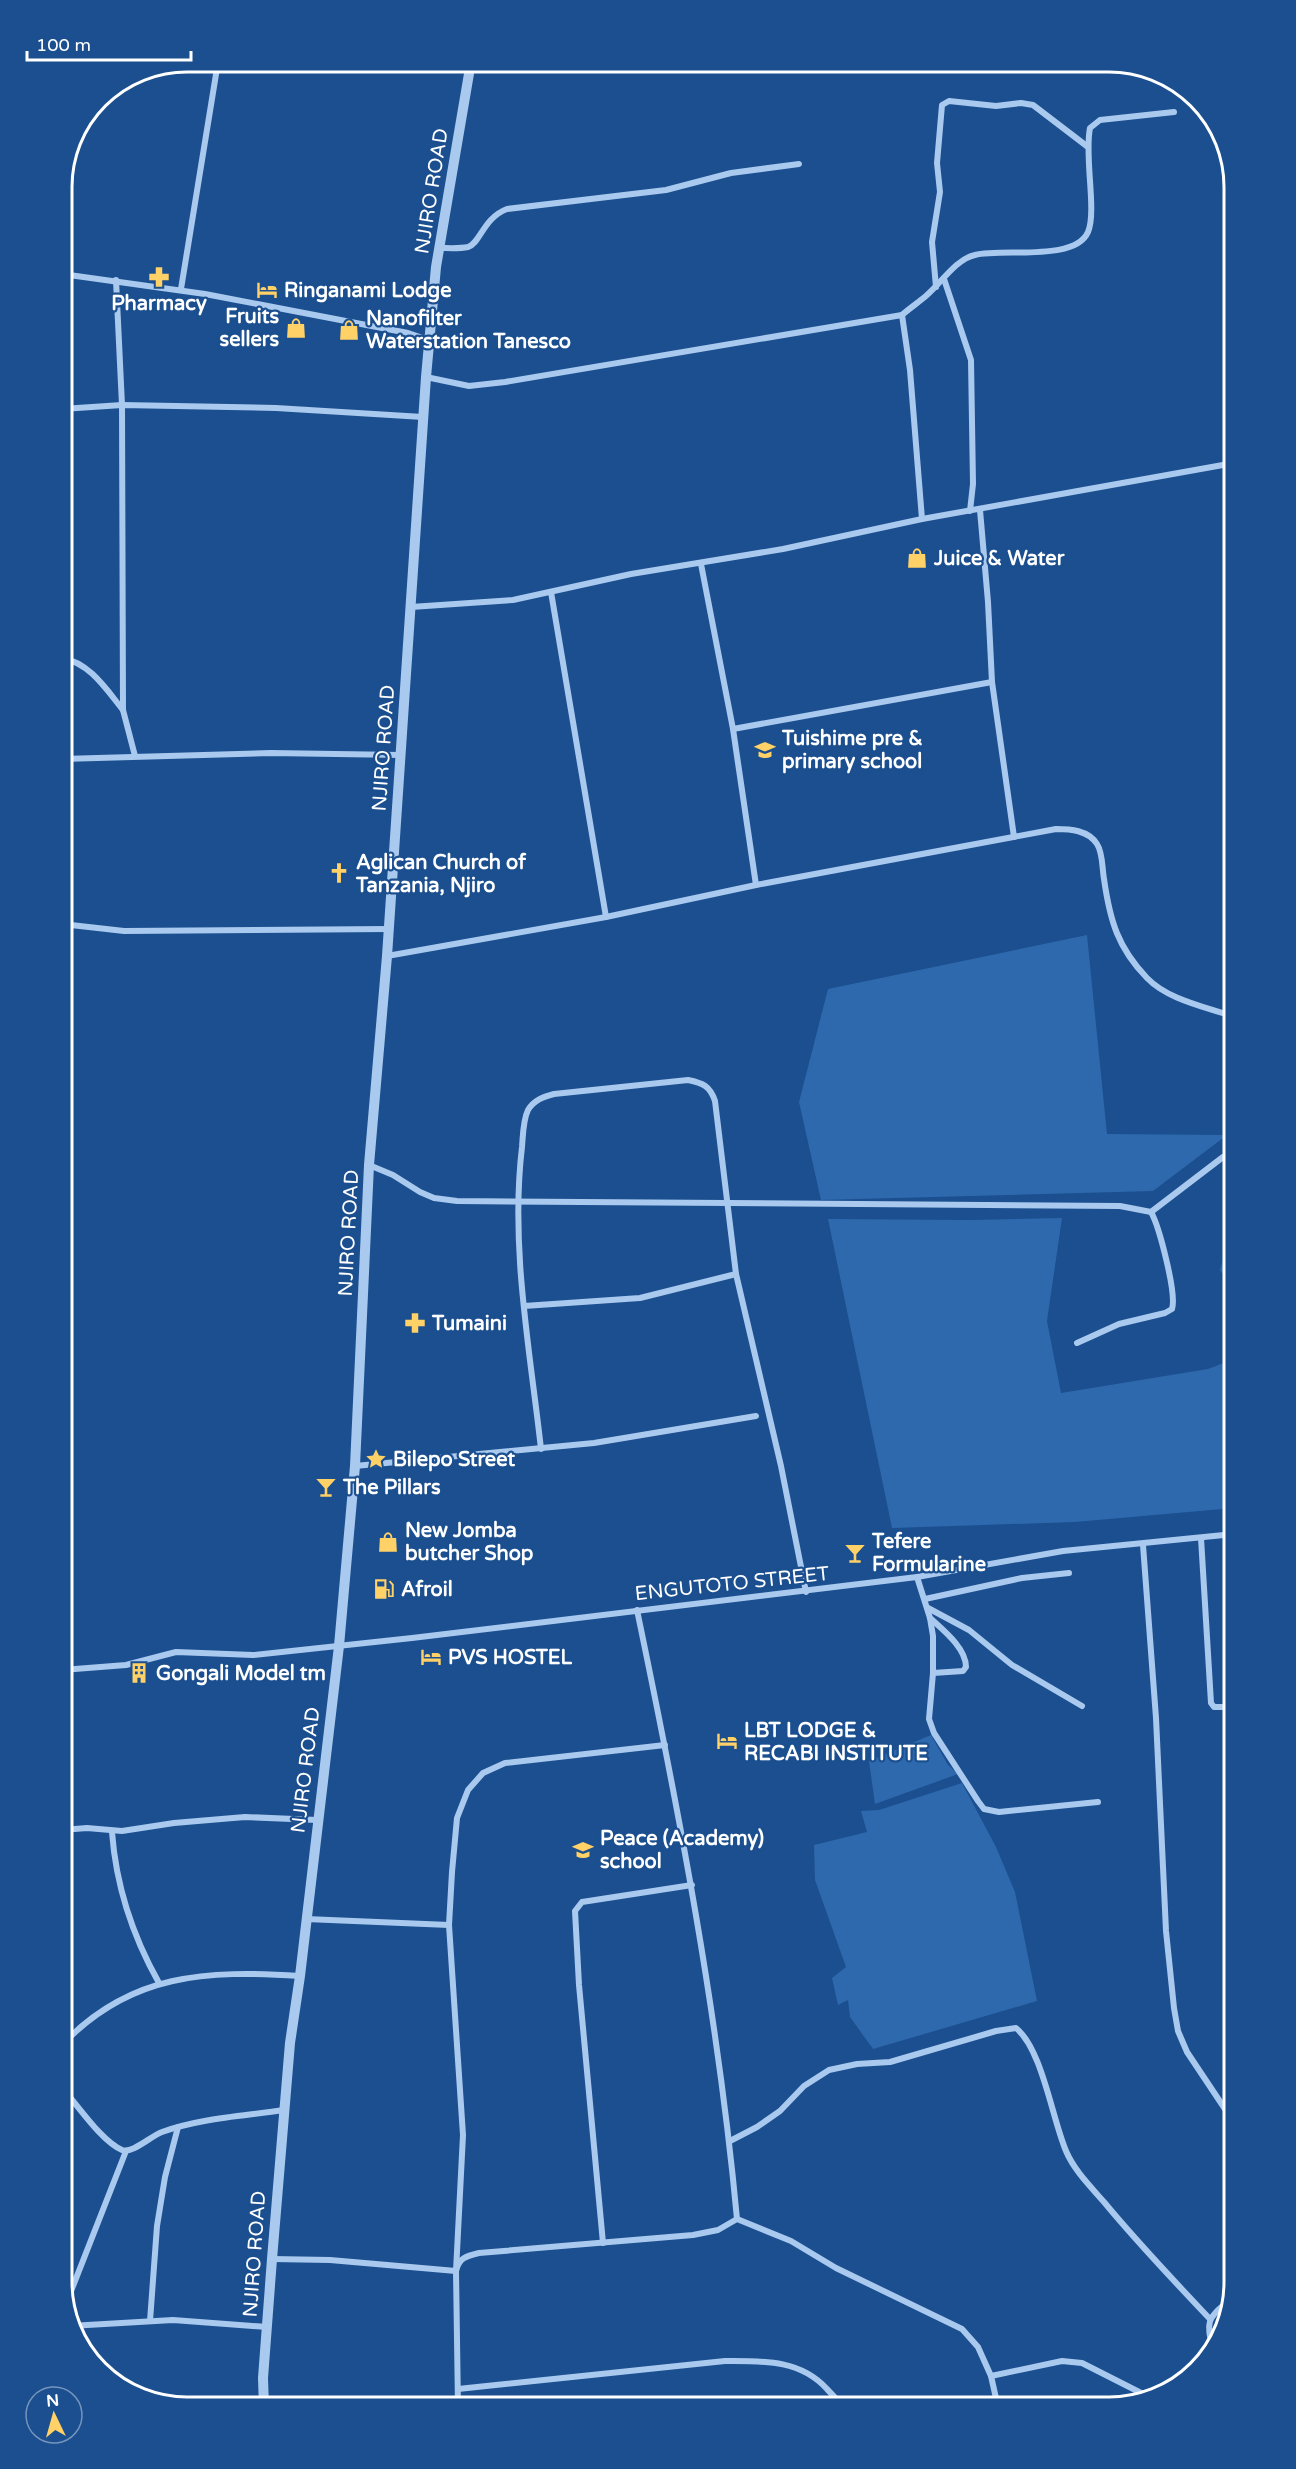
<svg xmlns="http://www.w3.org/2000/svg" width="1296" height="2469" font-family="'Varela Round',sans-serif">
  <rect width="100%" height="100%" fill="#1b4f8f"/>
  <g fill="#2e69ad">
    <path d="M 1087,935 L 1107,1134 L 1227,1135 L 1153,1191 L 821,1200 L 799,1102 L 828,989 Z"/>
    <path d="M 1062,1218 L 1047,1321 L 1061,1393 L 1208,1369 L 1234,1359 L 1234,1508 L 1075,1522 L 892,1528 L 828,1219 L 969,1220 Z"/>
    <path d="M 1234,1247 L 1234,1290 L 1220,1270 L 1225,1252 Z"/>
    <path d="M 931,1735 L 948,1765 L 958,1774 L 875,1804 L 869,1761 Z"/>
    <path d="M 962,1783 L 996,1847 L 1015,1892 L 1037,2001 L 873,2049 L 850,2017 L 848,2000 L 838,2005 L 832,1978 L 846,1967 L 815,1880 L 814,1845 L 867,1832 L 861,1811 L 879,1810 Z"/>
  </g>
  <g fill="none" stroke-linecap="round" stroke-linejoin="round">
    <g stroke="#a9c9ee" stroke-width="6">
      <path d="M 439,248 C 448,248 459,249 468,247 C 480,244 483,218 507,209 L 666,190 L 731,173 L 799,164"/>
      <path d="M 62,274 L 205,294 L 408,333 L 429,340"/>
      <path d="M 944,279 L 971,360 L 973,484 L 970,511"/>
      <path d="M 116,280 L 122,405 L 123,710 L 135,756"/>
      <path d="M 936,287 L 932,242 L 940,192 L 937,163 L 942,105 L 949,101 L 996,106 L 1021,103 L 1033,105 L 1088,147"/>
      <path d="M 181,289 L 218,62"/>
      <path d="M 902,315 L 910,370 L 922,519"/>
      <path d="M 426,377 L 469,386 L 505,382 L 902,315 C 910,308 919,302 927,295 C 942,282 956,259 975,255 C 1003,248 1075,262 1088,232 C 1097,211 1084,156 1090,128 L 1100,120 L 1174,112"/>
      <path d="M 62,409 L 122,405 L 276,408 L 423,417"/>
      <path d="M 980,510 L 988,602 L 992,682 L 1014,837"/>
      <path d="M 701,564 L 733,729 L 756,885"/>
      <path d="M 551,592 L 606,917"/>
      <path d="M 411,607 L 513,600 L 631,574 L 783,549 L 922,519 L 1234,463"/>
      <path d="M 62,658 C 90,663 106,689 123,710"/>
      <path d="M 733,729 L 992,682"/>
      <path d="M 62,759 L 271,753 L 401,755"/>
      <path d="M 62,924 L 124,931 L 389,929"/>
      <path d="M 387,956 L 606,917 L 756,885 L 1056,829 C 1070,829 1088,830 1097,844 C 1103,853 1102,868 1104,879 C 1110,921 1118,948 1147,978 C 1168,1000 1207,1007 1234,1017"/>
      <path d="M 369,1165 L 393,1175 L 420,1192 L 434,1198 L 457,1201 L 1120,1206 L 1151,1212 C 1159,1226 1177,1294 1172,1309 L 1165,1313 L 1119,1324 L 1077,1343"/>
      <path d="M 1151,1212 L 1223,1157"/>
      <path d="M 524,1306 L 640,1298 L 736,1274"/>
      <path d="M 541,1449 C 530,1350 510,1247 522,1147 C 523,1135 523,1120 528,1110 C 534,1100 543,1097 554,1094 L 688,1080 C 703,1083 710,1086 715,1101 L 736,1274 L 781,1466 L 806,1592"/>
      <path d="M 355,1466 L 594,1443 L 756,1416"/>
      <path d="M 1201,1538 L 1211,1703 L 1214,1707 L 1234,1707"/>
      <path d="M 1143,1545 L 1156,1718 L 1166,1931 L 1174,2008 L 1178,2031 L 1187,2052 L 1225,2109 L 1234,2119"/>
      <path d="M 917,1577 L 930,1618 L 933,1636 L 933,1673 L 929,1719 L 934,1733 L 978,1801 L 984,1809 L 999,1812 L 1098,1802"/>
      <path d="M 925,1599 L 1022,1578 L 1069,1573"/>
      <path d="M 928,1608 L 969,1630 L 1012,1665 L 1082,1706"/>
      <path d="M 637,1610 C 679,1812 718,2014 737,2219 L 791,2241 L 836,2268 L 962,2329 L 978,2347 L 991,2376 L 998,2407"/>
      <path d="M 930,1618 C 943,1630 966,1648 966,1667 L 963,1671 L 933,1673"/>
      <path d="M 62,1670 L 126,1665 L 176,1652 L 253,1655 L 412,1638 L 917,1577 L 1063,1551 L 1234,1534"/>
      <path d="M 62,1830 L 87,1828 L 122,1831 L 174,1823 L 245,1817 L 317,1820"/>
      <path d="M 112,1832 C 116,1886 132,1935 159,1983"/>
      <path d="M 306,1919 L 449,1925"/>
      <path d="M 62,2045 C 130,1973 207,1970 300,1976"/>
      <path d="M 62,2088 C 78,2105 101,2141 122,2150 C 132,2154 151,2136 162,2132 C 200,2118 245,2116 284,2110"/>
      <path d="M 730,2141 L 757,2127 L 780,2111 L 804,2086 L 829,2070 L 857,2064 L 890,2062 L 996,2031 L 1016,2028 C 1042,2049 1052,2118 1066,2151 C 1074,2170 1090,2186 1104,2202 C 1137,2242 1173,2280 1209,2318"/>
      <path d="M 603,2243 L 579,1985 L 575,1911 L 582,1902 L 692,1885"/>
      <path d="M 272,2259 L 330,2260 L 456,2271 C 459,2258 466,2256 479,2253 L 693,2235 L 718,2230 L 737,2219"/>
      <path d="M 66,2304 L 126,2151"/>
      <path d="M 150,2321 L 157,2226 L 165,2177 L 178,2127"/>
      <path d="M 70,2326 L 173,2320 L 267,2327"/>
      <path d="M 1213,2351 C 1207,2323 1205,2319 1229,2301"/>
      <path d="M 991,2376 L 1062,2361 L 1082,2363 L 1153,2399"/>
      <path d="M 458,2389 L 725,2361 C 762,2361 800,2359 827,2389 C 832,2395 839,2400 841,2407"/>
      <path d="M 458,2407 L 456,2271 L 463,2135 L 449,1925 L 452,1872 L 457,1818 L 468,1790 L 483,1773 L 505,1763 L 665,1745"/>
    </g>
    <path stroke="#a9c9ee" stroke-width="10" d="M 264,2407 L 263,2378 L 272,2259 L 290,2043 L 300,1976 L 339,1646 L 355,1466 L 369,1165 L 387,956 L 426,377 L 436,267 L 471,62"/>
  </g>
  <defs>
    <g id="pharmacy-bare" transform="scale(1.62)"><path d="M-2-6h4v4h4v4h-4v4h-4v-4h-4v-4h4Z" fill="#ffd166" stroke="#1b4f8f" stroke-width="2.5" paint-order="stroke"/></g>
    <g id="hotel-bare" transform="scale(1.62)"><path d="M-6-4.5h1.5V1H6V5H4.5V3h-9V5H-6ZM-4 0a1.8 1.8 0 1 1 3.6 0ZM.5 0V-2.5h3Q6-2.5 6 0Z" fill="#ffd166" stroke="#1b4f8f" stroke-width="2.5" paint-order="stroke"/></g>
    <g id="shop-bare" transform="scale(1.62)"><path d="M-5-2.5h2.3a2.7 3.5 0 0 1 5.4 0H5L5.5 6h-11ZM-1.5-2.5h3a1.5 2.3 0 0 0-3 0Z" fill="#ffd166" stroke="#1b4f8f" stroke-width="2.5" paint-order="stroke"/></g>
    <g id="school-bare" transform="scale(1.62)"><path d="M0-5L7-2L0 1L-7-2ZM-4 1L0 2.5L4 1V4Q0 6-4 4Z" fill="#ffd166" stroke="#1b4f8f" stroke-width="2.5" paint-order="stroke"/></g>
    <g id="church-bare" transform="scale(1.62)"><path d="M-1.2-6h2.4v3.5h3.3v2.4h-3.3V6h-2.4V-.1h-3.3v-2.4h3.3Z" fill="#ffd166" stroke="#1b4f8f" stroke-width="2.5" paint-order="stroke"/></g>
    <g id="sight-bare" transform="scale(1.62)"><path d="M0-6L1.8-2.2L6-1.7L2.9 1.2L3.7 5.4L0 3.3L-3.7 5.4L-2.9 1.2L-6-1.7L-1.8-2.2Z" fill="#ffd166" stroke="#1b4f8f" stroke-width="2.5" paint-order="stroke"/></g>
    <g id="bar-bare" transform="scale(1.62)"><path d="M-6-5H6L.8 .8V4.5H3.5V6h-7V4.5H-.8V.8Z" fill="#ffd166" stroke="#1b4f8f" stroke-width="2.5" paint-order="stroke"/></g>
    <g id="fuel-bare" transform="scale(1.62)"><path d="M-5.5-6h7V0h2V4h1.3V-2.5L3-4.5l.8-.8L6-3V5H2.5V1h-1V6h-7ZM-4.2-4.7v3.2H.2V-4.7Z" fill="#ffd166" stroke="#1b4f8f" stroke-width="2.5" paint-order="stroke"/></g>
    <g id="building-bare" transform="scale(1.62)"><path d="M-4-6H4V6H1V3H-1V6H-4ZM-2.5-4.3h1.7v1.8h-1.7ZM.8-4.3h1.7v1.8H.8ZM-2.5-1h1.7V.8h-1.7ZM.8-1h1.7V.8H.8Z" fill="#ffd166" stroke="#1b4f8f" stroke-width="2.5" paint-order="stroke"/></g>
  </defs>
  <g fill-rule="evenodd">
    <use href="#pharmacy-bare" x="159" y="277"/>
    <use href="#hotel-bare" x="267" y="290"/>
    <use href="#shop-bare" x="296" y="328"/>
    <use href="#shop-bare" x="349" y="330"/>
    <use href="#shop-bare" x="917" y="558"/>
    <use href="#school-bare" x="765" y="750"/>
    <use href="#church-bare" x="339" y="873"/>
    <use href="#pharmacy-bare" x="415" y="1323"/>
    <use href="#sight-bare" x="376" y="1459"/>
    <use href="#bar-bare" x="326" y="1487"/>
    <use href="#shop-bare" x="388" y="1542"/>
    <use href="#bar-bare" x="855" y="1553"/>
    <use href="#fuel-bare" x="384" y="1589"/>
    <use href="#hotel-bare" x="431" y="1657"/>
    <use href="#building-bare" x="139" y="1673"/>
    <use href="#hotel-bare" x="727" y="1741"/>
    <use href="#school-bare" x="583" y="1850"/>
  </g>
  <g text-anchor="middle" stroke-width="4.5" stroke-linejoin="round" paint-order="stroke">
    <g font-size="20" fill="#fff" stroke="#1b4f8f">
      <text transform="translate(431 191) rotate(-81)" y="7">NJIRO ROAD</text>
      <text transform="translate(383 748) rotate(-86)" y="7">NJIRO ROAD</text>
      <text transform="translate(348 1233) rotate(-87)" y="7">NJIRO ROAD</text>
      <text transform="translate(732 1583) rotate(-6)" y="7">ENGUTOTO STREET</text>
      <text transform="translate(305 1770) rotate(-83)" y="7">NJIRO ROAD</text>
      <text transform="translate(254 2254) rotate(-86)" y="7">NJIRO ROAD</text>
    </g>
    <g font-size="20" font-weight="bold" fill="#fff" stroke="#1b4f8f" text-anchor="start">
      <text x="284" y="297">Ringanami Lodge</text>
      <text x="159" y="310" text-anchor="middle">Pharmacy</text>
      <text x="279" y="323" text-anchor="end">Fruits<tspan x="279" dy="23">sellers</tspan></text>
      <text x="366" y="325">Nanofilter<tspan x="366" dy="23">Waterstation Tanesco</tspan></text>
      <text x="934" y="565">Juice &amp; Water</text>
      <text x="782" y="745">Tuishime pre &amp;<tspan x="782" dy="23">primary school</tspan></text>
      <text x="356" y="869">Aglican Church of<tspan x="356" dy="23">Tanzania, Njiro</tspan></text>
      <text x="432" y="1330">Tumaini</text>
      <text x="393" y="1466">Bilepo Street</text>
      <text x="343" y="1494">The Pillars</text>
      <text x="405" y="1537">New Jomba<tspan x="405" dy="23">butcher Shop</tspan></text>
      <text x="872" y="1548">Tefere<tspan x="872" dy="23">Formularine</tspan></text>
      <text x="401" y="1596">Afroil</text>
      <text x="448" y="1664">PVS HOSTEL</text>
      <text x="156" y="1680">Gongali Model tm</text>
      <text x="744" y="1737">LBT LODGE &amp;<tspan x="744" dy="23">RECABI INSTITUTE</tspan></text>
      <text x="600" y="1845">Peace (Academy)<tspan x="600" dy="23">school</tspan></text>
    </g>
  </g>
  <path d="M0 0H1296V2469H0ZM187 72H1109A115 115 0 0 1 1224 187V2282A115 115 0 0 1 1109 2397H187A115 115 0 0 1 72 2282V187A115 115 0 0 1 187 72Z" fill="#1b4f8f" fill-rule="evenodd"/>
  <path fill="none" stroke="#fff" stroke-width="3" d="M187 72H1109A115 115 0 0 1 1224 187V2282A115 115 0 0 1 1109 2397H187A115 115 0 0 1 72 2282V187A115 115 0 0 1 187 72Z"/>
  <g transform="translate(54 2415) rotate(355)"><circle r="28" fill="#1b4f8f" stroke="#7695bc" stroke-width="1.5"/>
  <path d="M0-4.5L10 22L0 15L-10 22Z" fill="#ffd166"/>
  <text y="-9" font-size="16" font-weight="bold" text-anchor="middle" fill="#ffffff">N</text>
  </g>
  <path d="M27 51v9h164v-9" fill="none" stroke="#ffffff" stroke-width="3"/>
  <text x="36" y="51" font-size="18" fill="#ffffff" stroke="#1b4f8f" stroke-width="4.5" paint-order="stroke">100 m</text>
</svg>
